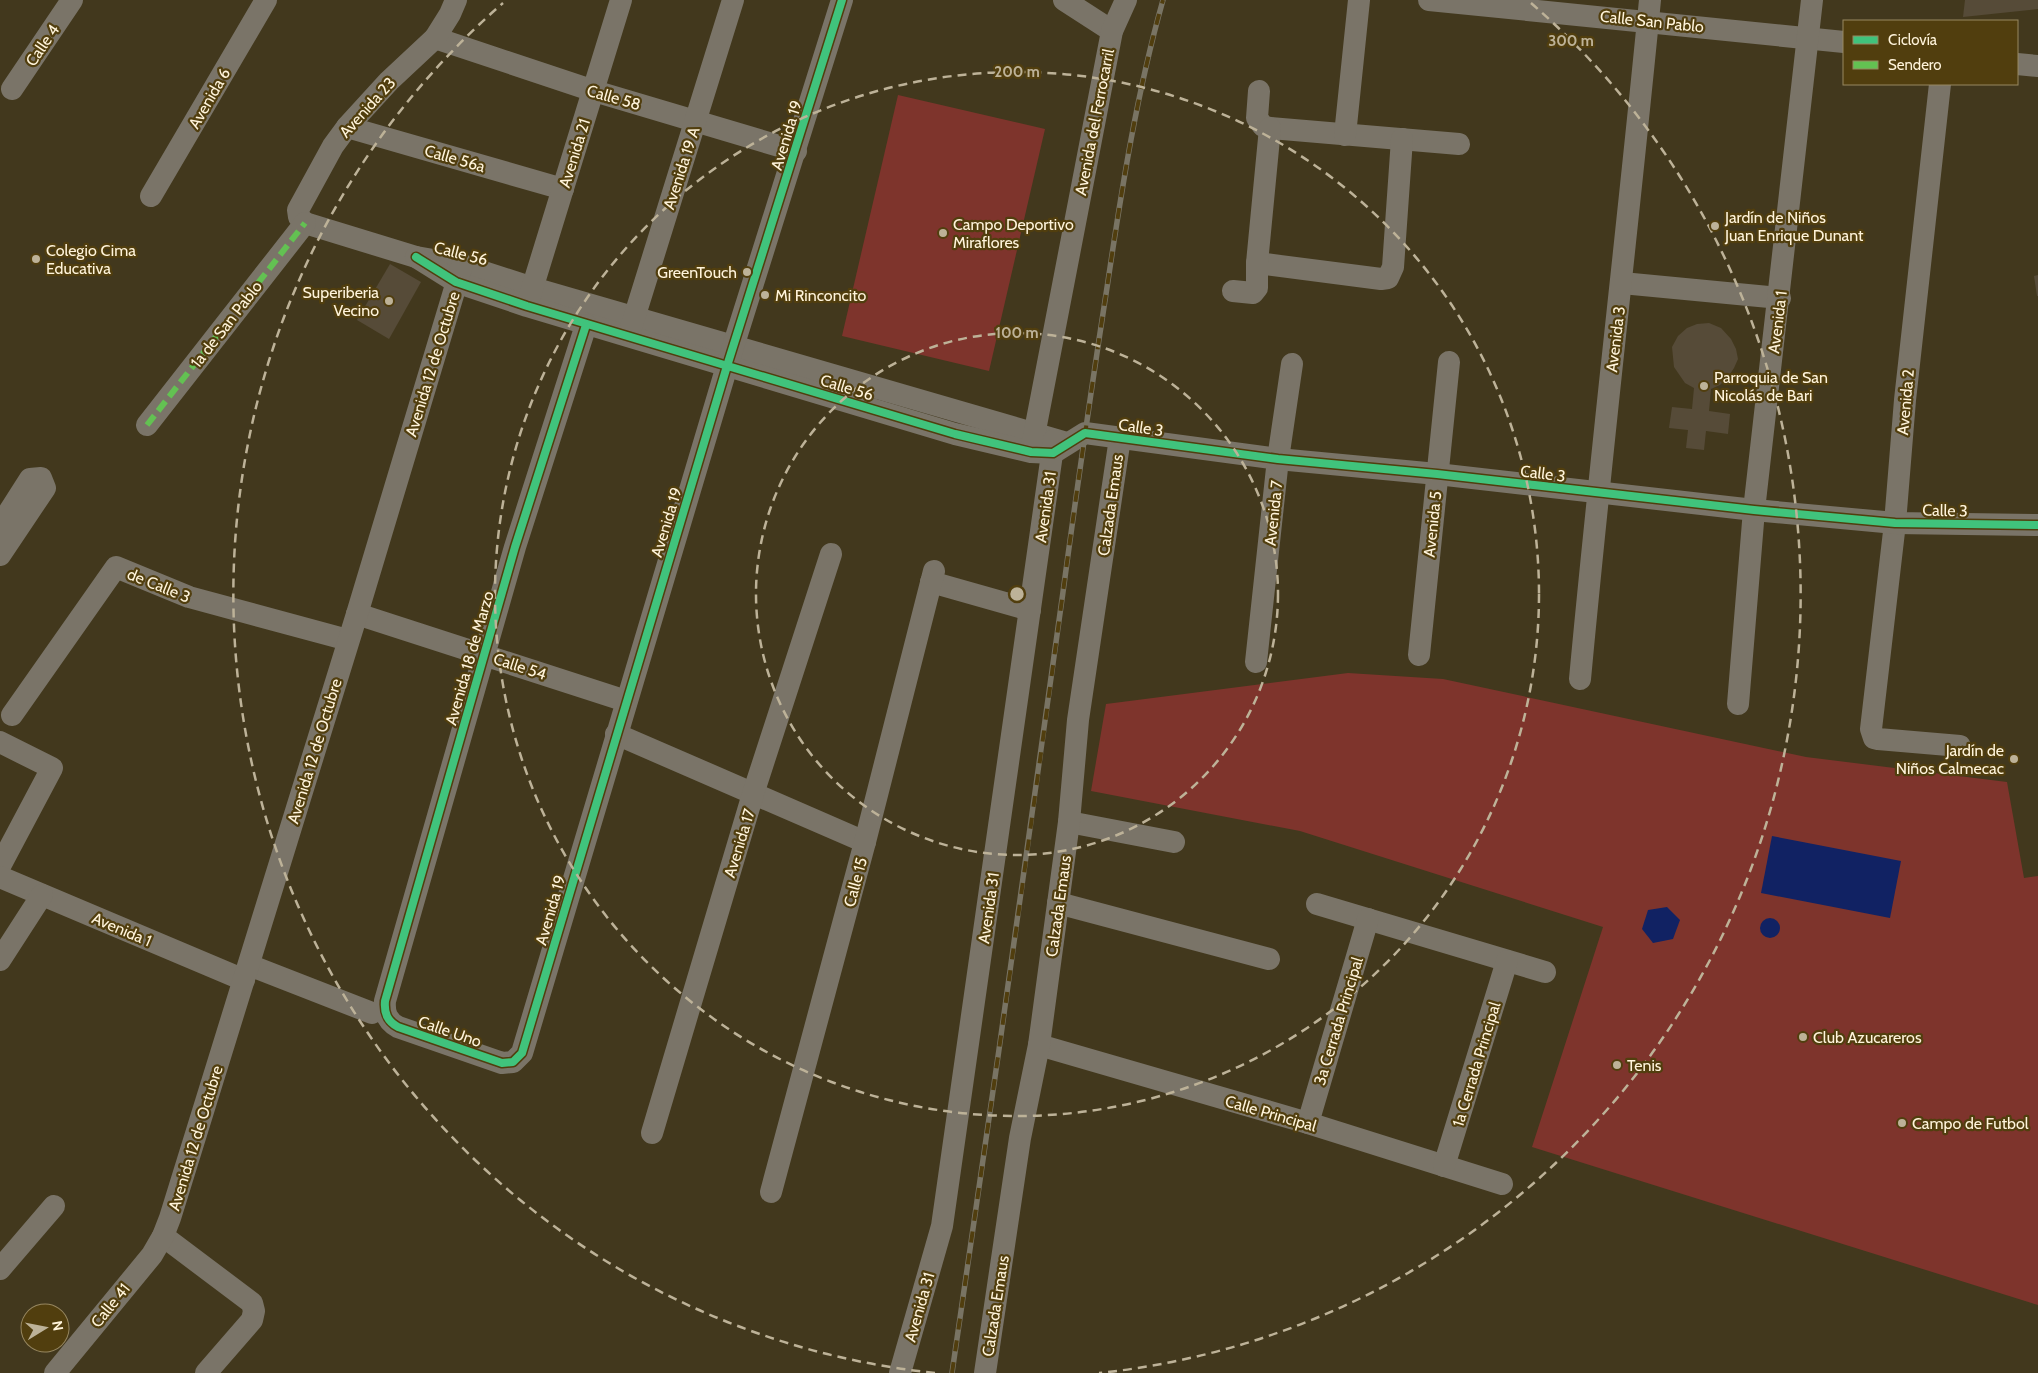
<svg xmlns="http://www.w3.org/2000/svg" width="2038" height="1373" font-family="Cabin,sans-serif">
  <rect width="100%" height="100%" fill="#42381d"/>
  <g fill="#7e342c">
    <path d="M 898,95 L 1045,129 L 989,371 L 842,336 Z"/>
    <path d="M 1348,673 L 1443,679 L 1806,757 L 2007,782 L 2024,878 L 2038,876 L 2038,1305 L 1532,1147 L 1603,927 L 1300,831 L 1091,791 L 1106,704 Z"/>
  </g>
  <g fill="#112263">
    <path d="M 1772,836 L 1901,861 L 1890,918 L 1761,893 Z"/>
    <path d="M 1667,907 L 1680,920 L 1673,939 L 1653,943 L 1642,929 L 1648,910 Z"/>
    <circle cx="1770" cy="928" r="10"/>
  </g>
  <g fill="#564b38">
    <path d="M 1965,0 L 2038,0 L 2038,9 L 1963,17 Z"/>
    <path d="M 390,264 L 421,282 L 389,339 L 357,320 Z"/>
    <path d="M 2038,275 L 2038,296 L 2037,296 L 2034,276 Z"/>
    <path d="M 1709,323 L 1721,328 L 1731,339 L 1736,349 L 1738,359 L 1734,368 L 1728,377 L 1720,385 L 1711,389 L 1709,411 L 1730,414 L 1728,434 L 1706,431 L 1704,450 L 1686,448 L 1688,430 L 1669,428 L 1672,407 L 1692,409 L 1694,388 L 1685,383 L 1674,367 L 1672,347 L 1678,336 L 1687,328 L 1697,324 Z"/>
  </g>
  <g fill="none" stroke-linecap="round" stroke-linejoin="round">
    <g stroke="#7a7468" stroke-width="22">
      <path d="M 1064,0 L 1112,31"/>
      <path d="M 1429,0 L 1844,42"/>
      <path d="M 435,38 L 594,91 L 796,151"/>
      <path d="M 2017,64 L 2038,66"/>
      <path d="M 1940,84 L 1905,400 L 1895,523 L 1871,729 L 1874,738 L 1878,739 L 1960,746"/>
      <path d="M 12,89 L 72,0"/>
      <path d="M 1259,91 L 1257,118 L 1263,126 L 1270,128 L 1459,144"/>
      <path d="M 347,127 L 563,189"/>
      <path d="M 1345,135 L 1359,0"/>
      <path d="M 151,196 L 266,0"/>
      <path d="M 305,223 L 416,257 L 462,265 L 533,288 L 1067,443"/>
      <path d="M 305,223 L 299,217 L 298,210 L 333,146 L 347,127 L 389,81 L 435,38 L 450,14 L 456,0"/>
      <path d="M 416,257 L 456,282 L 527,306 L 955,434 L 1031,452 L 1053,453 L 1085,433 L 1278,459 L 1437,474 L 1754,510 L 1895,523 L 2038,525"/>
      <path d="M 1257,263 L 1381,279 L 1388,278 L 1393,267 L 1402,139"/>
      <path d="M 1622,283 L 1780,298"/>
      <path d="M 1233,291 L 1253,293 L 1257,288 L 1257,263 L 1270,128"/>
      <path d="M 528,302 L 621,0"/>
      <path d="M 586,325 L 515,547 L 385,1001 C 384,1013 387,1021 398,1027 L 502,1063 L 513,1062 L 522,1053 L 727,366 L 842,0"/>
      <path d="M 630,331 L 733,0"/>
      <path d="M 147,425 L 305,223"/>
      <path d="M 1032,446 L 1112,31 L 1126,0"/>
      <path d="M 0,526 L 30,479 L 41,478 L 45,488 L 0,555"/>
      <path d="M 931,582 L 1030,610"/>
      <path d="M 357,614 L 626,701"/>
      <path d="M 1419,655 L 1449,362"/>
      <path d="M 1256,662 L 1278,459 L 1292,364"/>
      <path d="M 1580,679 C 1601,452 1628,226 1650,0"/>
      <path d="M 1738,704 L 1754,510 L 1812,0"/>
      <path d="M 12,715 L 116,567 L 189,597 L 348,640"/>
      <path d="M 616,734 L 865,842"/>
      <path d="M 0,742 L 52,768 L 0,866"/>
      <path d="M 1069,822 L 1174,842"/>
      <path d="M 0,877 L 244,980"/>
      <path d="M 1058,903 L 1269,959"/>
      <path d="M 1317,904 L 1545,972"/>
      <path d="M 0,960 L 42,895"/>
      <path d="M 249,965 L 372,1013"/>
      <path d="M 1039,1045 L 1308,1123 L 1502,1184"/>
      <path d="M 1308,1123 L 1368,919"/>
      <path d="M 652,1133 L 753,794 L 831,554"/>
      <path d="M 1444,1166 L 1507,961"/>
      <path d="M 771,1192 L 865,842 L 934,571"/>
      <path d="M 163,1236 L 252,1303 L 254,1311 L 252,1320 L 206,1373"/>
      <path d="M 0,1269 L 54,1206"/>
      <path d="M 55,1373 L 152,1255 L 163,1236 L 170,1218 L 357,614 L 462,265"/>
      <path d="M 900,1373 L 942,1226 L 1054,440"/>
      <path d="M 985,1373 L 1020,1138 L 1039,1045 L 1069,822 L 1078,720 L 1120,438"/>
    </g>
    <g stroke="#797464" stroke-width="5.5">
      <path id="rail" d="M 952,1373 C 990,1113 1028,852 1063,592 C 1077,488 1092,384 1108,281 C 1122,187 1137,92 1163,0"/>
    </g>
    <use href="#rail" stroke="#513e0e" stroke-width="4" stroke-dasharray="11" stroke-linecap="butt"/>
    <path stroke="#63c152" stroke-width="6" stroke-dasharray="12 6" stroke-linecap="butt" d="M 147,425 L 305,223"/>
    <g stroke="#513e0e" stroke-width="11">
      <g id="cycleway">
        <path d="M 416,257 L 456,282 L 527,306 L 955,434 L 1031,452 L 1053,453 L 1085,433 L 1278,459 L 1437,474 L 1754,510 L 1895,523 L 2038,525"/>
        <path d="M 586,325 L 515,547 L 385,1001 C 384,1013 387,1021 398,1027 L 502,1063 L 513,1062 L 522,1053 L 727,366 L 842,0"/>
      </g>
    </g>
    <use href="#cycleway" stroke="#40c37c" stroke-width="8"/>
  </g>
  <g fill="none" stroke="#bdb298" stroke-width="2.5" stroke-dasharray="9 6">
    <circle cx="1017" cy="594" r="261"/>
    <circle cx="1017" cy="594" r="522"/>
    <path d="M935 1373A783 783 0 0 1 503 3M1531 3A783 783 0 0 1 1099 1373"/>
  </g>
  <g fill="#bdb298" stroke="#513e0e" stroke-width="2">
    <circle cx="1715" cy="226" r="5"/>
    <circle cx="943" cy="233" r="5"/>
    <circle cx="36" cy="259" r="5"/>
    <circle cx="747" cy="272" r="5"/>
    <circle cx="765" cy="295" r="5"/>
    <circle cx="389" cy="301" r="5"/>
    <circle cx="1704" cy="386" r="5"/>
    <circle cx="2014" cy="759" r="5"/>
    <circle cx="1803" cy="1037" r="5"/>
    <circle cx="1617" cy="1065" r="5"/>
    <circle cx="1902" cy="1123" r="5"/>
  </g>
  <g text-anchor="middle" stroke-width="4.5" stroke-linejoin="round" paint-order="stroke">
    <g font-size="16" fill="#fff4db" stroke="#513e0e">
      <text transform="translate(1652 21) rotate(6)" y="6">Calle San Pablo</text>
      <text transform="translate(42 45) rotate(-56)" y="6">Calle 4</text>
      <text transform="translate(614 97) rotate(16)" y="6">Calle 58</text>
      <text transform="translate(209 98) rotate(-60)" y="6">Avenida 6</text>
      <text transform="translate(367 107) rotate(-48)" y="6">Avenida 23</text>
      <text transform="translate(1094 122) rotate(-79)" y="6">Avenida del Ferrocarril</text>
      <text transform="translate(786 135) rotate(-73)" y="6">Avenida 19</text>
      <text transform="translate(574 153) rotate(-73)" y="6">Avenida 21</text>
      <text transform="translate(455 158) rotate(16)" y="6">Calle 56a</text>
      <text transform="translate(681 168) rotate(-72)" y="6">Avenida 19 A</text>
      <text transform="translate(461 253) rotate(14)" y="6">Calle 56</text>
      <text transform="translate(1777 322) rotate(-83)" y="6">Avenida 1</text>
      <text transform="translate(226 324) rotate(-52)" y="6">1a de San Pablo</text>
      <text transform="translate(1615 339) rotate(-83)" y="6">Avenida 3</text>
      <text transform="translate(432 364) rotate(-73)" y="6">Avenida 12 de Octubre</text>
      <text transform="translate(847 387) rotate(17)" y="6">Calle 56</text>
      <text transform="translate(1905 402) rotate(-85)" y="6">Avenida 2</text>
      <text transform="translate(1141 427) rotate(8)" y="6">Calle 3</text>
      <text transform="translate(1543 473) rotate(7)" y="6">Calle 3</text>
      <text transform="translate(1110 505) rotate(-82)" y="6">Calzada Emaus</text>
      <text transform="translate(1045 507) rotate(-82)" y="6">Avenida 31</text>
      <text transform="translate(1945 510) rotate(1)" y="6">Calle 3</text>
      <text transform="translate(1273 513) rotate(-84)" y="6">Avenida 7</text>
      <text transform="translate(666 522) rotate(-73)" y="6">Avenida 19</text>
      <text transform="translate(1432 524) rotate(-84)" y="6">Avenida 5</text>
      <text transform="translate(159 585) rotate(22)" y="6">de Calle 3</text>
      <text transform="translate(469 658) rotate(-74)" y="6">Avenida 18 de Marzo</text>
      <text transform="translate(520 666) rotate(18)" y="6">Calle 54</text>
      <text transform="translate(314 751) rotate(-73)" y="6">Avenida 12 de Octubre</text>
      <text transform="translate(739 843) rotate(-73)" y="6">Avenida 17</text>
      <text transform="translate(855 882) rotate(-75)" y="6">Calle 15</text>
      <text transform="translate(1058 906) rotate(-82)" y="6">Calzada Emaus</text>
      <text transform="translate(988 908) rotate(-82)" y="6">Avenida 31</text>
      <text transform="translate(550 910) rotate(-74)" y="6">Avenida 19</text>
      <text transform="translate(122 929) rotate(23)" y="6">Avenida 1</text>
      <text transform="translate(1338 1021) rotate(-73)" y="6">3a Cerrada Principal</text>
      <text transform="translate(450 1031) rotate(19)" y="6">Calle Uno</text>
      <text transform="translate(1476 1064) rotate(-73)" y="6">1a Cerrada Principal</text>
      <text transform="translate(1271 1113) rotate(16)" y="6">Calle Principal</text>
      <text transform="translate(195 1138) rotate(-73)" y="6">Avenida 12 de Octubre</text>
      <text transform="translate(110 1305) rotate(-51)" y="6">Calle 41</text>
      <text transform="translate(995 1306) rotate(-81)" y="6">Calzada Emaus</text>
      <text transform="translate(919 1307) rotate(-74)" y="6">Avenida 31</text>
    </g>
    <g font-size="16" fill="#fff4db" stroke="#513e0e" text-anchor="start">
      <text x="1725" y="223">Jardín de Niños<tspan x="1725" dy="18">Juan Enrique Dunant</tspan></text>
      <text x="953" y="230">Campo Deportivo<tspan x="953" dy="18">Miraflores</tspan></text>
      <text x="46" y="256">Colegio Cima<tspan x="46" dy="18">Educativa</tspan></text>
      <text x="737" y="278" text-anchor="end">GreenTouch</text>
      <text x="379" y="298" text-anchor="end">Superiberia<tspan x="379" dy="18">Vecino</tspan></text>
      <text x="775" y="301">Mi Rinconcito</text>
      <text x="1714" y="383">Parroquia de San<tspan x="1714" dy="18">Nicolás de Bari</tspan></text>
      <text x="2004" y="756" text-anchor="end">Jardín de<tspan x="2004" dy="18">Niños Calmecac</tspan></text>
      <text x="1813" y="1043">Club Azucareros</text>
      <text x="1627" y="1071">Tenis</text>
      <text x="1912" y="1129">Campo de Futbol</text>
    </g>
  </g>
  <circle cx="1017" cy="594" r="8" fill="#bdb298" stroke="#513e0e" stroke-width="2.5"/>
  <g font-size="15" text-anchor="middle" font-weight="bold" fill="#bdb298" stroke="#513e0e" stroke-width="4.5" stroke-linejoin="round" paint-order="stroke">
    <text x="1571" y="46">300 m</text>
    <text x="1017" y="77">200 m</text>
    <text x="1017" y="338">100 m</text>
  </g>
  <rect x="1843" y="20" width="175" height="65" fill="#513e0e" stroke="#978760"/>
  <rect x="1853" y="36" width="25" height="8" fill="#40c37c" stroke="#978760"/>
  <text x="1888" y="45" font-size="15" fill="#fff4db">Ciclovía</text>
  <rect x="1853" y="61" width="25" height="8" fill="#63c152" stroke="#978760"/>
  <text x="1888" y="70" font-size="15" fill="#fff4db">Sendero</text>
  <g transform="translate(45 1328) rotate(80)"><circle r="24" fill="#513e0e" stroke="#978760"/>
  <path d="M0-4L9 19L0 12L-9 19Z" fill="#bdb298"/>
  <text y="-8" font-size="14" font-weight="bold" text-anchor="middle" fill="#fff4db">N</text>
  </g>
</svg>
